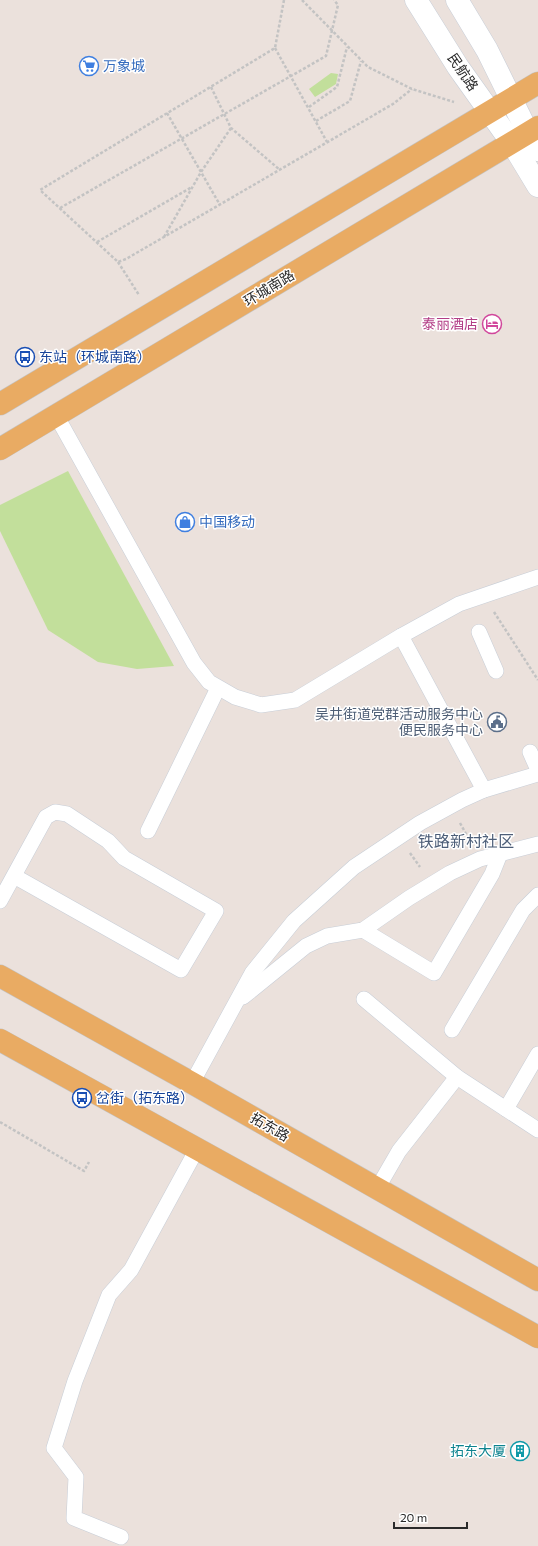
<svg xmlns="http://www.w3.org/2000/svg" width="538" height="1546" font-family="Commissioner,'Noto Sans SC',sans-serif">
  <rect width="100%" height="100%" fill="#ebe1dc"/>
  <g fill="#c2df9b">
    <path d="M 331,73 L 338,74 L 336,84 L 315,97 L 309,89 Z"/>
    <path d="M 68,471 L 174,666 L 137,669 L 98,662 L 48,630 L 0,531 L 0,505 Z"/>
  </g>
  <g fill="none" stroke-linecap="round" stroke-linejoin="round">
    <g stroke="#c8ced7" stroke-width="16">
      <g id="service">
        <path d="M 56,415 L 194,663 L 209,682 L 235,697 L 261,705 L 295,700 L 401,636 L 459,604 L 538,577"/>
        <path d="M 479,632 L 496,671"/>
        <path d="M 401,636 L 484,790"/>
        <path d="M 530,752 L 538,770"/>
        <path d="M 148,831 L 218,688"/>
        <path d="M 0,901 L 46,817 L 55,812 L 67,814 L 108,841 L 124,858 L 216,911 L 181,970 L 14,876"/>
        <path d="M 363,930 L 434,973 L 492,874 L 500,854"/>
        <path d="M 243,997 L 306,946 L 327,936 L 363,930 L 409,898 L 450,873 L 480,859 L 538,844"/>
        <path d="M 364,999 L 457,1077 L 538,1130"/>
        <path d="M 452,1030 L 523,910 L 538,895"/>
        <path d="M 192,1083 L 252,973 L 294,921 L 354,867 L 420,823 L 462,800 L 484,790 L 538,774"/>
        <path d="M 506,1109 L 538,1054"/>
        <path d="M 377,1189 L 399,1151 L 457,1077"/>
        <path d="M 121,1537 L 74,1518 L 76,1477 L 54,1448 L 75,1381 L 109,1295 L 131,1270 L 197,1149"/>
      </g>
    </g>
    <g stroke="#c8ced7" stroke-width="23">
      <g id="tertiary">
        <path d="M 528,133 L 538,150"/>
        <path d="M 512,143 L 538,186"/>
      </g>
    </g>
    <g stroke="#c8ced7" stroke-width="23">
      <g id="secondary">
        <path d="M 416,0 L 458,67 L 512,143"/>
        <path d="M 457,0 L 487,50 L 528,133"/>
      </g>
    </g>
    <g stroke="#c3c3c3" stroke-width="23">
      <g id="primary">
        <path d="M 0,404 L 538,83"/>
        <path d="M 0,449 L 538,127"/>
        <path d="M 0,976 L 192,1083 L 538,1280"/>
        <path d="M 0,1040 L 538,1337"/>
      </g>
    </g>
    <g stroke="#c3c3c3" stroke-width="2.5" stroke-dasharray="3 2" stroke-linecap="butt">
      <path d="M 284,0 L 275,48 L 40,190 L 118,262 L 126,259 L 393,104 L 412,89"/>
      <path d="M 302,0 L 368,67 L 412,89 L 454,102"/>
      <path d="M 275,48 L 327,142"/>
      <path d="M 211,87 L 231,128 L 280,170"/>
      <path d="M 309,107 L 337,87 L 347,47"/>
      <path d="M 167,113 L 220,205"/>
      <path d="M 316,121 L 350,101 L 361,61"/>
      <path d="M 60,208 L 326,56 L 338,5 L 334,0"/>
      <path d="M 164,237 L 201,172 L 231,128"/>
      <path d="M 97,242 L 192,187"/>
      <path d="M 118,262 L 139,295"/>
      <path d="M 494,612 L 538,680"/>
      <path d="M 460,823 L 470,841"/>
      <path d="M 410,853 L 420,867"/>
      <path d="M 0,1122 L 84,1171 L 89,1162"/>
    </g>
    <use href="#service" stroke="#fff" stroke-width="15"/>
    <use href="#tertiary" stroke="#fff" stroke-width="22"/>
    <use href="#secondary" stroke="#fff" stroke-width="22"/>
    <use href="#primary" stroke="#e9ab63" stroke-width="22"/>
  </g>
  <defs>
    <g id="supermarket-ring" transform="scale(1)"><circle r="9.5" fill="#fff" stroke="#3f7fe0" stroke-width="1.5"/><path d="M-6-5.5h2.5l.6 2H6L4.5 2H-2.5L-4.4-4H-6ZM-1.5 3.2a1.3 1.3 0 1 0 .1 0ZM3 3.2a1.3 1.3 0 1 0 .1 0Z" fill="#3f7fe0"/></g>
    <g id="hotel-ring" transform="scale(1)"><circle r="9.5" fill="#fff" stroke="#d1479c" stroke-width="1.5"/><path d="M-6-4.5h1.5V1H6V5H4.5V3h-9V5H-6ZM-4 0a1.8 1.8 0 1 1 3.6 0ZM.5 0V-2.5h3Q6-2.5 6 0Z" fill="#d1479c"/></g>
    <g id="bus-ring" transform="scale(1)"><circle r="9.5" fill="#fff" stroke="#1a4fb4" stroke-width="1.5"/><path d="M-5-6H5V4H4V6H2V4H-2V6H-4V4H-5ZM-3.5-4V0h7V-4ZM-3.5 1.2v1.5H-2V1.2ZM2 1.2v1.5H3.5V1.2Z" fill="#1a4fb4"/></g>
    <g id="shop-ring" transform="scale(1)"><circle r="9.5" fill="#fff" stroke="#3f7fe0" stroke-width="1.5"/><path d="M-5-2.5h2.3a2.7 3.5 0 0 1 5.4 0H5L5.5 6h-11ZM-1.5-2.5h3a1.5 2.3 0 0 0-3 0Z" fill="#3f7fe0"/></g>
    <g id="civic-ring" transform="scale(1)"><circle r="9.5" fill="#fff" stroke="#5c6f8a" stroke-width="1.5"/><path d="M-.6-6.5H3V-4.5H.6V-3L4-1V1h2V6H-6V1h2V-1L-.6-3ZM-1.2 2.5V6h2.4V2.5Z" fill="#5c6f8a"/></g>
    <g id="building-ring" transform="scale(1)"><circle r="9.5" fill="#fff" stroke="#0f9aa8" stroke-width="1.5"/><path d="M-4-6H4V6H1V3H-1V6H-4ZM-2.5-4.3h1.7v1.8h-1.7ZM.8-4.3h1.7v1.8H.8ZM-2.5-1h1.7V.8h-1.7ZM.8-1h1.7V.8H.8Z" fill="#0f9aa8"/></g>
  </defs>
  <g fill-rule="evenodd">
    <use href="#supermarket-ring" x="89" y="66"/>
    <use href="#hotel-ring" x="492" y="324"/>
    <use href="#bus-ring" x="25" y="357"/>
    <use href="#shop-ring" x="185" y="522"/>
    <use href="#civic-ring" x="497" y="722"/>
    <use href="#bus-ring" x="82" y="1098"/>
    <use href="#building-ring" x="520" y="1451"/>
  </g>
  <g text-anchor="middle" stroke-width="3" stroke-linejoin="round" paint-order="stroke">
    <g font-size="14" fill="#366cbe" stroke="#fff" text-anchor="start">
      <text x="103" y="71">万象城</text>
      <text x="199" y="527">中国移动</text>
    </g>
    <g font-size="14" fill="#2a2a2a" stroke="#fff">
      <text transform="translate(463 72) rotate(56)" y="5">民航路</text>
      <text transform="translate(269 288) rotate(-31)" y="5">环城南路</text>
      <text transform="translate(270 1127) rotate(30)" y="5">拓东路</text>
    </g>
    <g font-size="14" fill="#b23c85" stroke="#fff" text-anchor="end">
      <text x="478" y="329">泰丽酒店</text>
    </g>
    <g font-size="14" fill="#164399" stroke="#fff" text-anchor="start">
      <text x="39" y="362">东站（环城南路）</text>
      <text x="96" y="1103">岔街（拓东路）</text>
    </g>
    <g font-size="14" fill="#4e5e75" stroke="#fff" text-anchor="end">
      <text x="483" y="719">吴井街道党群活动服务中心<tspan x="483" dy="16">便民服务中心</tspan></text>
    </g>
    <g font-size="14" fill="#0d838f" stroke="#fff" text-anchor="end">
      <text x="506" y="1456">拓东大厦</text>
    </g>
    <g font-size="16" fill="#4d5e78" stroke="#fff">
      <text x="466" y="847">铁路新村社区</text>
    </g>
  </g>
  <path d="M394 1522v6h73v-6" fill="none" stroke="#2a2a2a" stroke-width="2"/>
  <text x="400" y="1522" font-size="12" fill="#2a2a2a" stroke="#ffffff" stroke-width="3" paint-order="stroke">20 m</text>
</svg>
